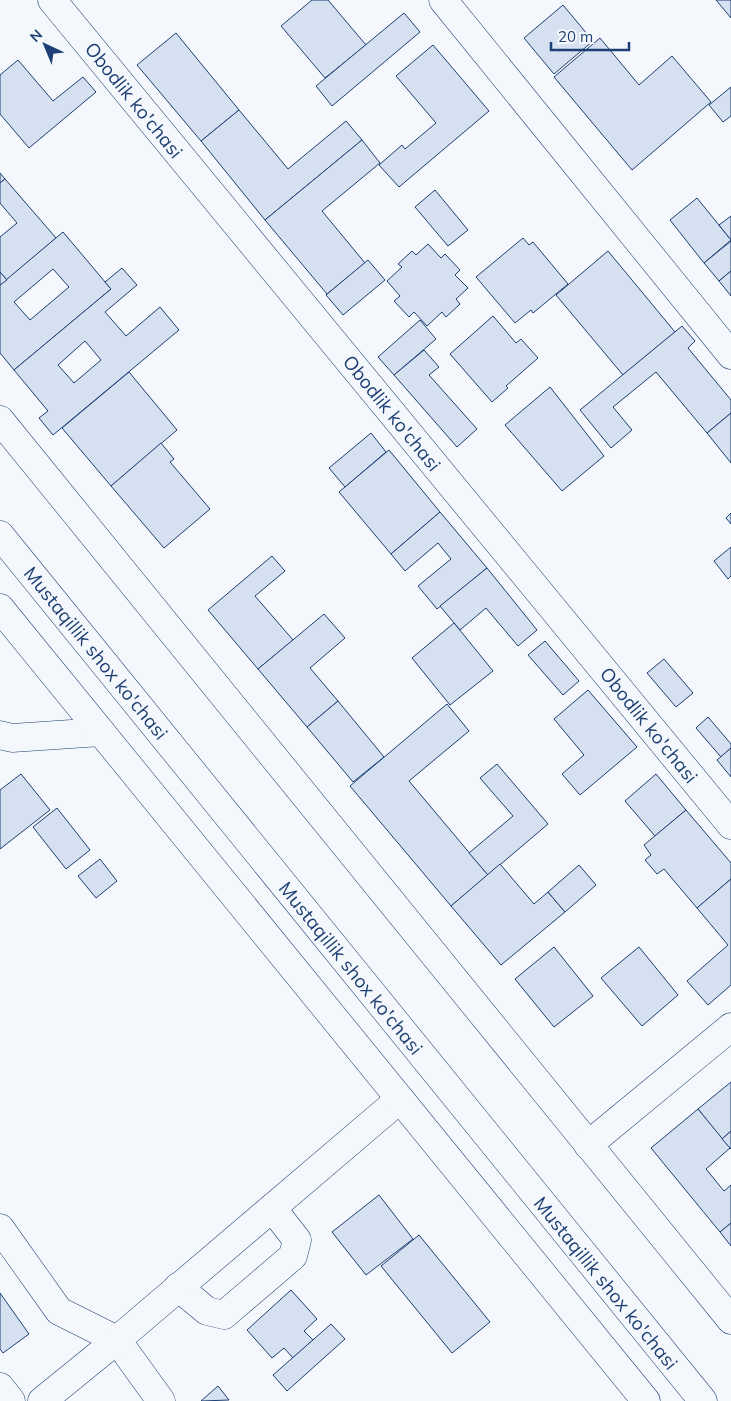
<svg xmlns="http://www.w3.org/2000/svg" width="731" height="1401" font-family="Mulish,sans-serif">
  <rect width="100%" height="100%" fill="#f4f7fb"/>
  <g fill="#d5e0f0" stroke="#1d3f73" fill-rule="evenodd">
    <path d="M 312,0 L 328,0 L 366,45 L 325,78 L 281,26 Z"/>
    <path d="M 716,0 L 731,0 L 731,18 Z"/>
    <path d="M 563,5 L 593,41 L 554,74 L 524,38 Z"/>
    <path d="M 404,13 L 420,32 L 332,106 L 316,86 Z"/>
    <path d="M 176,33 L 239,110 L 201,141 L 137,65 Z"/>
    <path d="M 600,38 L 639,85 L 672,56 L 711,102 L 632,170 L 554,77 Z"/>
    <path d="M 433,45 L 489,111 L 399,187 L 379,165 L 402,145 L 405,149 L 436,123 L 396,76 Z"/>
    <path d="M 18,60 L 53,101 L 83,77 L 96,92 L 29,148 L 0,114 L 0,75 Z"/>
    <path d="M 731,87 L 731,116 L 723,122 L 709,105 Z"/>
    <path d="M 239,110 L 288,169 L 346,121 L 362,140 L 265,220 L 201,141 Z"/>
    <path d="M 362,140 L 380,163 L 322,211 L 365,263 L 327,294 L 265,220 Z"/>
    <path d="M 0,173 L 5,179 L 0,183 Z"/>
    <path d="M 5,179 L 56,238 L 7,280 L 0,272 L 0,237 L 17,223 L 0,203 L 0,183 Z"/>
    <path d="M 435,190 L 468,230 L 448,246 L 415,207 Z"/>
    <path d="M 697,198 L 731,240 L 704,263 L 670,220 Z"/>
    <path d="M 731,216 L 731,240 L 719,225 Z"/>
    <path d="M 63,232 L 111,289 L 14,370 L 0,353 L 0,285 ZM 53,269 L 69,287 L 30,320 L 14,302 Z"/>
    <path d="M 523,238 L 529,245 L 533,242 L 568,284 L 533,313 L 531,310 L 515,323 L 476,277 Z"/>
    <path d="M 731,241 L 731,271 L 719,281 L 704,263 Z"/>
    <path d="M 428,244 L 441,258 L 445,254 L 460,270 L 455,275 L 468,288 L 456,299 L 460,304 L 446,317 L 442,312 L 427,326 L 414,312 L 409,317 L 394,301 L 400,296 L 387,281 L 402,267 L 398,264 L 412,251 L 416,255 Z"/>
    <path d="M 608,251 L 675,332 L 623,375 L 556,295 Z"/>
    <path d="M 368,260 L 385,280 L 343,315 L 326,295 Z"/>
    <path d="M 122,268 L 137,285 L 105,312 L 126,336 L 160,307 L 179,330 L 53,435 L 39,418 L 48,411 L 14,370 L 111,289 L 105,282 ZM 85,341 L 101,360 L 74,383 L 58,365 Z"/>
    <path d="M 731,271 L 731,296 L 719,281 Z"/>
    <path d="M 0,272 L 7,280 L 0,285 Z"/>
    <path d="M 493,316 L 516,343 L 521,339 L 538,358 L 506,386 L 508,388 L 492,402 L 450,354 Z"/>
    <path d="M 420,320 L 436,339 L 394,375 L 378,357 Z"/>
    <path d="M 682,326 L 695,341 L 688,348 L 731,400 L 731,413 L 707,433 L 656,372 L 613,407 L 632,430 L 611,448 L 580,410 Z"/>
    <path d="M 424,350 L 439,367 L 429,375 L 477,429 L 457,447 L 394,375 Z"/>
    <path d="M 129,372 L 177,430 L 111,486 L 62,428 Z"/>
    <path d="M 550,387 L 604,456 L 562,491 L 505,425 Z"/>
    <path d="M 731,413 L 731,463 L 707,433 Z"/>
    <path d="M 371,433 L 386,452 L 345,487 L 329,468 Z"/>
    <path d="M 161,443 L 174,459 L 170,462 L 210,509 L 164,548 L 111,486 Z"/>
    <path d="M 389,450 L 440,512 L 391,554 L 339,492 Z"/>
    <path d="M 440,512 L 487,568 L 437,609 L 418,586 L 451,559 L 438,543 L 405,571 L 391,554 Z"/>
    <path d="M 731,513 L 731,524 L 726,518 Z"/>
    <path d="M 731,547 L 731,576 L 728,579 L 714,561 Z"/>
    <path d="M 272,556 L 285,571 L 255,596 L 293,640 L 258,669 L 208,610 Z"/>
    <path d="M 487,568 L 537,630 L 518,646 L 486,608 L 460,630 L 440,606 Z"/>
    <path d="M 324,614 L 345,638 L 310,668 L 338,701 L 307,727 L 258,669 Z"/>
    <path d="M 454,623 L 493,671 L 450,705 L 412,658 Z"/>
    <path d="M 545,641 L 579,681 L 563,695 L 528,655 Z"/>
    <path d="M 664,659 L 693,693 L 676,707 L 647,673 Z"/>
    <path d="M 588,690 L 637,747 L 580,795 L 562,774 L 584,755 L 554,719 Z"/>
    <path d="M 338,701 L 384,757 L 353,782 L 307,727 Z"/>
    <path d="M 447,704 L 469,731 L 409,781 L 488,875 L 451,906 L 350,786 Z"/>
    <path d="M 708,717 L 731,744 L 731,748 L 721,757 L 696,728 Z"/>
    <path d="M 731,748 L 731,777 L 717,760 Z"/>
    <path d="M 497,764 L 548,824 L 488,875 L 469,853 L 513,816 L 480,778 Z"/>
    <path d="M 21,774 L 50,810 L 0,849 L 0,790 Z"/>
    <path d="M 656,774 L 686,810 L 655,836 L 625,801 Z"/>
    <path d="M 57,808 L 90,850 L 66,869 L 33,827 Z"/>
    <path d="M 686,810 L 731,863 L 731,879 L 697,908 L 664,869 L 657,874 L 645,860 L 651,855 L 644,845 Z"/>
    <path d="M 100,859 L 117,881 L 96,898 L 78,876 Z"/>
    <path d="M 500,864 L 534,904 L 548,892 L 565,912 L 501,965 L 451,906 Z"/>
    <path d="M 579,865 L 596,885 L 565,912 L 548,892 Z"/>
    <path d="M 731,879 L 731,985 L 708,1005 L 687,981 L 728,945 L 697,908 Z"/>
    <path d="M 554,947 L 593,996 L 554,1027 L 515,979 Z"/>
    <path d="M 639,947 L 678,995 L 642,1026 L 601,978 Z"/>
    <path d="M 731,1082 L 731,1131 L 722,1139 L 698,1109 Z"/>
    <path d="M 698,1109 L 730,1148 L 706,1169 L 724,1191 L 731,1185 L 731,1223 L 720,1232 L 651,1148 Z"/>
    <path d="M 731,1131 L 731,1149 L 722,1139 Z"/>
    <path d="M 379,1195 L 413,1239 L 366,1275 L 332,1232 Z"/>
    <path d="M 731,1223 L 731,1246 L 720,1232 Z"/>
    <path d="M 419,1235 L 490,1322 L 452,1353 L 381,1266 Z"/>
    <path d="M 291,1290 L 317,1319 L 304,1331 L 313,1340 L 293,1358 L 284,1348 L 272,1358 L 247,1330 Z"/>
    <path d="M 0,1293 L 29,1334 L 3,1353 L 0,1349 Z"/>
    <path d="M 331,1324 L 345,1339 L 287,1391 L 273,1375 Z"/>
    <path d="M 218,1386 L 229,1400 L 201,1401 Z"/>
  </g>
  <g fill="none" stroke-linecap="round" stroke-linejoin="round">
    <g stroke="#1d3f73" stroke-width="29">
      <g id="minor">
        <path d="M 52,0 L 731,825"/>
        <path d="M 443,0 L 731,355"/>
        <path d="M 0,420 L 731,1320"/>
        <path d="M 0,735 L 12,738 L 101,732"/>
        <path d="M 588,1145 L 731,1027"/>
        <path d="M 0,1228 L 59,1311 L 117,1340 L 161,1401"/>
        <path d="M 178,1287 L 207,1311 L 224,1315 L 293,1256 L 297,1240 L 272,1208"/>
        <path d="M 0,1387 L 11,1401"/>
        <path d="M 42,1401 L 117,1340 L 400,1099"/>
      </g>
    </g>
    <g stroke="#1d3f73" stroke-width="29">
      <g id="major">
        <path d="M 0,535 L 703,1401"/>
        <path d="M 0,608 L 646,1401"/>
      </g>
    </g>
    <use href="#minor" stroke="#f4f7fb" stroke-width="28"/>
    <use href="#major" stroke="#f4f7fb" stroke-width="28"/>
  </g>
  <g text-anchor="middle" stroke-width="4" stroke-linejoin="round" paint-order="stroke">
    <g font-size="19" fill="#1d3f73" stroke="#f4f7fb">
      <text transform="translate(134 100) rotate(51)" y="7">Obodlik ko'chasi</text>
      <text transform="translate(392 413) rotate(51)" y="7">Obodlik ko'chasi</text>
      <text transform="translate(96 653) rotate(51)" y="7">Mustaqillik shox ko'chasi</text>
      <text transform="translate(649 725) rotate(51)" y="7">Obodlik ko'chasi</text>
      <text transform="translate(351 968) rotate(51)" y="7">Mustaqillik shox ko'chasi</text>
      <text transform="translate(606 1283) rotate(51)" y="7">Mustaqillik shox ko'chasi</text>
    </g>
  </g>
  <g transform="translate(45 45) rotate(316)" stroke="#f4f7fb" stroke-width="4" paint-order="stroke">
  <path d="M0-4L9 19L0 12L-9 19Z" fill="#1d3f73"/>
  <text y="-8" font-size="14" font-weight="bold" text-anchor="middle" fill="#1d3f73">N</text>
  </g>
  <path d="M551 42v8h78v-8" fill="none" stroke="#1d3f73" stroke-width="2.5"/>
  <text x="558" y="42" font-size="15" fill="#1d3f73" stroke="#f4f7fb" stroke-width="4" paint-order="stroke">20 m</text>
</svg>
